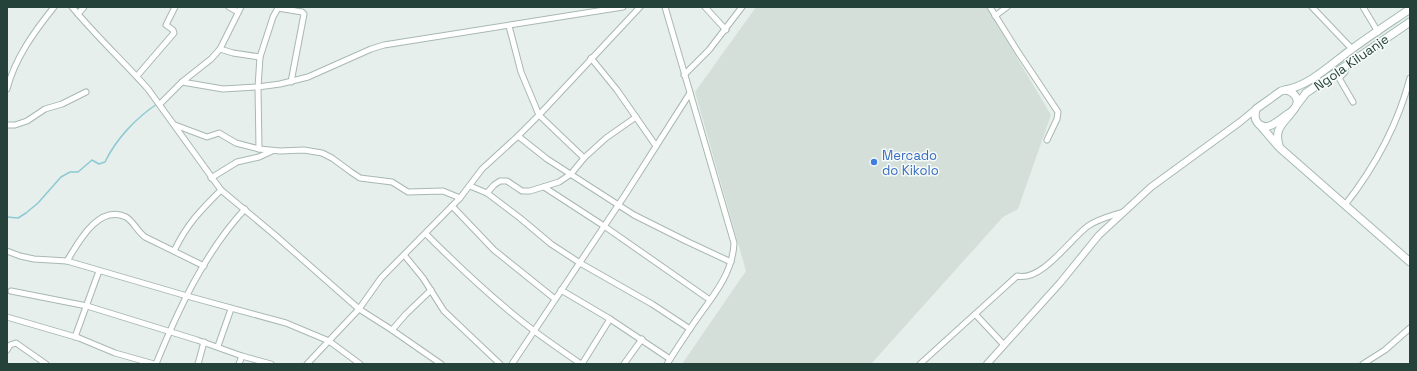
<svg xmlns="http://www.w3.org/2000/svg" width="1417" height="371" font-family="'Space Grotesk',sans-serif">
  <rect width="100%" height="100%" fill="#e6efeb"/>
  <path fill="#d4dfda" d="M 756,7 L 987,7 L 1051,115 L 1018,209 L 1003,217 L 871,364 L 682,364 L 746,271 L 695,92 Z"/>
  <g fill="none" stroke-linecap="round" stroke-linejoin="round">
    <path stroke="#8ec9d4" stroke-width="1.5" d="M 7,217 L 18,218 L 26,213 L 38,203 L 61,177 L 70,172 L 78,172 L 92,160 L 99,164 L 105,162 C 116,139 136,118 157,104"/>
    <g stroke="#a8b8b2" stroke-width="7">
      <g id="minor">
        <path d="M 72,7 C 96,36 123,61 148,89 L 221,190 L 276,236 L 359,309 L 392,330 L 441,364"/>
        <path d="M 229,7 L 238,12"/>
        <path d="M 665,7 L 734,243 C 733,272 714,295 698,317 C 687,333 677,348 667,364"/>
        <path d="M 705,7 L 726,30"/>
        <path d="M 990,7 L 1018,52 L 1058,112 L 1057,119 L 1047,140"/>
        <path d="M 1312,7 L 1352,49"/>
        <path d="M 1363,7 L 1378,32"/>
        <path d="M 278,8 L 302,12 L 304,14 L 291,82"/>
        <path d="M 78,14 L 84,7"/>
        <path d="M 995,16 L 1007,7"/>
        <path d="M 509,26 L 521,72 L 539,115 L 584,158"/>
        <path d="M 220,49 L 233,53 L 260,57"/>
        <path d="M 591,58 L 617,90 L 656,146"/>
        <path d="M 1344,67 L 1345,72 L 1339,78 L 1353,102"/>
        <path d="M 684,75 L 709,50 L 742,7"/>
        <path d="M 137,76 L 174,33 L 173,30 L 166,25 L 175,7"/>
        <path d="M 182,82 L 223,89 L 258,87 L 280,84 L 308,77 L 371,49 L 384,45 L 623,7"/>
        <path d="M 7,89 C 15,58 34,32 54,7"/>
        <path d="M 160,104 L 182,82 L 211,59 L 220,49 L 241,7"/>
        <path d="M 7,125 L 15,125 L 27,121 L 45,109 L 62,104 L 86,92"/>
        <path d="M 175,125 L 207,137 L 219,133 L 236,143 L 259,149 L 280,151 L 304,150 L 322,153 L 332,158 L 351,172 L 360,178 L 392,182 L 408,192 L 443,191 L 460,198"/>
        <path d="M 518,136 L 547,159 L 634,215 L 686,241 L 731,262"/>
        <path d="M 259,149 L 258,87 L 260,57 L 273,17 L 278,8"/>
        <path d="M 211,178 L 237,162 L 259,157 L 272,151"/>
        <path d="M 470,186 L 487,193 L 520,218 L 551,244 L 580,263 L 652,304 L 690,329"/>
        <path d="M 544,187 L 604,226 L 710,300"/>
        <path d="M 487,193 L 494,185 L 500,181 L 507,181 L 522,191 L 530,191 L 559,182 L 571,174 L 584,158 L 606,138 L 636,117"/>
        <path d="M 1345,205 C 1374,168 1398,124 1410,78"/>
        <path d="M 452,206 L 494,250 L 555,299"/>
        <path d="M 426,234 C 460,268 495,301 533,330 C 549,342 565,353 581,364"/>
        <path d="M 7,251 L 20,256 L 34,259 L 67,261 L 187,296 L 286,323 L 329,341 L 360,364"/>
        <path d="M 174,251 C 187,224 200,211 221,190"/>
        <path d="M 405,256 L 423,278 L 444,311 L 500,364"/>
        <path d="M 67,261 C 78,243 98,204 126,217 C 134,222 137,231 145,237 L 204,266"/>
        <path d="M 561,290 L 610,319 L 670,359"/>
        <path d="M 11,291 L 87,306 L 197,340 L 242,356 L 271,364"/>
        <path d="M 976,315 L 1004,345"/>
        <path d="M 7,317 L 79,338 L 115,353 L 154,364"/>
        <path d="M 392,330 L 406,314 L 431,290"/>
        <path d="M 75,337 L 99,271"/>
        <path d="M 218,346 L 231,309"/>
        <path d="M 7,350 L 10,345 L 16,343 L 46,364"/>
        <path d="M 156,364 C 178,310 205,252 245,209"/>
        <path d="M 198,364 L 204,342"/>
        <path d="M 239,364 L 242,356"/>
        <path d="M 307,364 L 359,309 L 381,278 L 460,198 L 482,169 L 518,136 L 539,115 L 640,7"/>
        <path d="M 512,364 L 625,195 L 690,93"/>
        <path d="M 582,364 L 610,319"/>
        <path d="M 624,364 L 642,339"/>
        <path d="M 920,364 L 1017,276 C 1042,282 1070,239 1088,226 C 1098,219 1111,216 1123,212"/>
        <path d="M 1363,364 L 1385,350 L 1410,328"/>
      </g>
    </g>
    <g stroke="#a8b8b2" stroke-width="8">
      <path id="tertiary" d="M 987,364 L 1060,283 L 1099,235 L 1151,187 L 1240,122 L 1257,108"/>
    </g>
    <g stroke="#a4bbb3" stroke-width="9">
      <g id="secondary">
        <path d="M 1285,90 C 1311,85 1331,64 1352,49 C 1371,35 1391,22 1410,9"/>
        <path d="M 1285,90 C 1294,91 1301,100 1295,108 C 1292,112 1288,114 1285,116 C 1277,122 1265,133 1257,122 C 1254,118 1255,114 1256,109 L 1281,91 Z"/>
        <path d="M 1296,106 L 1306,93 L 1410,22"/>
        <path d="M 1294,109 C 1285,123 1272,128 1280,148 L 1410,262"/>
        <path d="M 1260,125 L 1278,146"/>
      </g>
    </g>
    <use href="#minor" stroke="#fff" stroke-width="5"/>
    <use href="#tertiary" stroke="#fff" stroke-width="6"/>
    <use href="#secondary" stroke="#fff" stroke-width="7"/>
  </g>
  <circle fill="#3f7fe0" stroke="#f7fbf9" stroke-width="1.5" cx="874" cy="162" r="4"/>
  <g text-anchor="middle" stroke-width="3" stroke-linejoin="round" paint-order="stroke">
    <g font-size="13" fill="#24423a" stroke="#f7fbf9">
      <text transform="translate(1351 62) rotate(-35)" y="5">Ngola Kiluanje</text>
    </g>
    <g font-size="13" fill="#366cbe" stroke="#f7fbf9" text-anchor="start">
      <text x="882" y="160">Mercado<tspan x="882" dy="15">do Kikolo</tspan></text>
    </g>
  </g>
  <rect width="1417" height="371" fill="none" stroke="#24423a" stroke-width="16"/>
</svg>
